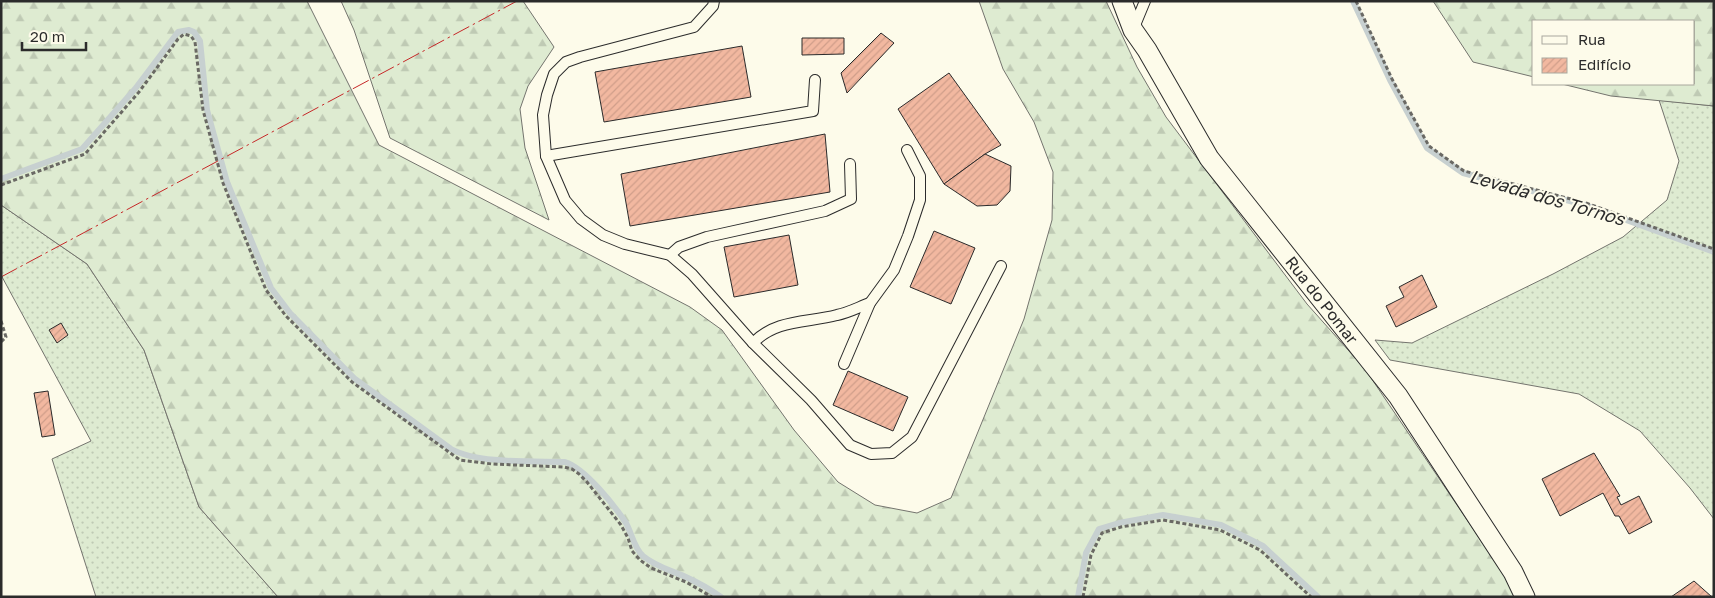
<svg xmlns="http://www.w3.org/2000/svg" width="1715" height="598" font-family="'Golos Text',sans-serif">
  <defs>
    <pattern id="grass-dots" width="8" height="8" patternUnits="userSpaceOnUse" patternTransform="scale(1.25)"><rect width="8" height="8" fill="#deebd1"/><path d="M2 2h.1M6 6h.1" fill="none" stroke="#bfcab4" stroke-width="1.8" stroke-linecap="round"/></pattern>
    <pattern id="forest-firs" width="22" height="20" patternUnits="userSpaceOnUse" patternTransform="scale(1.25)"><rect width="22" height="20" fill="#deebd1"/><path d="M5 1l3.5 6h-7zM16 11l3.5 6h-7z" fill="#bfcab4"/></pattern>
    <pattern id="building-hatch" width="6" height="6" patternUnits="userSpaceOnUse" patternTransform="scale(1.25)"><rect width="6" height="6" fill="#f2b8a0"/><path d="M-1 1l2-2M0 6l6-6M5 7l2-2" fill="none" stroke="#d09e8a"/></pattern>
  </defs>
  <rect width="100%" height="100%" fill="#fdfbea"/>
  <g fill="url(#grass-dots)" stroke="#74746e">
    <path d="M 1659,100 L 1714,106 L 1714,519 L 1690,488 L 1640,431 L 1579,394 L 1390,360 L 1375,340 L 1412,343 L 1553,274 L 1623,237 L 1667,200 L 1679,161 Z"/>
    <path d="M 1,205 L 87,264 L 144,350 L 199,507 L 278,597 L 96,597 L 52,459 L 91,441 L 1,275 Z"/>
  </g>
  <g fill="url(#forest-firs)" stroke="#74746e">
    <path d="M 1,1 L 307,1 L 379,145 L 690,307 L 722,330 L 794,430 L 838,482 L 875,505 L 917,513 L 951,498 L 1024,319 L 1052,220 L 1053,172 L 1034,122 L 1003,69 L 979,1 L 1106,1 L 1137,67 L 1166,117 L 1307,304 L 1365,369 L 1503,573 L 1515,597 L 278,597 L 199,507 L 144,350 L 87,264 L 1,205 Z"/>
    <path d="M 341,1 L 523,1 L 554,47 L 528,86 L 520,109 L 525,148 L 549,220 L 390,138 L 354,30 Z"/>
    <path d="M 1433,1 L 1714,1 L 1714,106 L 1611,96 L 1562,84 L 1694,84 L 1694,21 L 1534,21 L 1534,77 L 1473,62 Z"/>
  </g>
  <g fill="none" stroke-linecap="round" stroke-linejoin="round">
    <g stroke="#c7d0d0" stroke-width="6">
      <path d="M 1353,1 L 1390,80 L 1427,148 L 1463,173 L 1585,205 L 1714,252"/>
      <path d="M 1,179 L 82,149 L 135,89 L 178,32 L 189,30 L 194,32 L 200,41 L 207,110 L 227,182 L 271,288 L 290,313 L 355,379 L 451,449 C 478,464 533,461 565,462 C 585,468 614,505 626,523 C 632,534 634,548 643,556 C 656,567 673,571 688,578 C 699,583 711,590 721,597"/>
      <path d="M 1078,597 L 1086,553 L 1099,529 L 1119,523 L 1163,515 L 1221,525 L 1263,546 L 1318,597"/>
    </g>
  </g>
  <g fill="url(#building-hatch)" stroke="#2b2b2b">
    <path d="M 881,33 L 894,43 L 847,93 L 841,73 Z"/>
    <path d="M 802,38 L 844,38 L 844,54 L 802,55 Z"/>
    <path d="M 742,46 L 751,97 L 604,122 L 595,72 Z"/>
    <path d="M 949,73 L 1001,145 L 985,154 L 944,184 L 898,109 Z"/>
    <path d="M 825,134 L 830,192 L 630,226 L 621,174 Z"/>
    <path d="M 985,154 L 1011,166 L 1010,191 L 997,205 L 977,206 L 944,184 Z"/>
    <path d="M 934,231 L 975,248 L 951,304 L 910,287 Z"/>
    <path d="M 789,235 L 798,285 L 734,297 L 724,247 Z"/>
    <path d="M 1422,275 L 1437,307 L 1396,327 L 1386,306 L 1404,297 L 1399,287 Z"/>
    <path d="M 61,323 L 68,335 L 57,343 L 49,330 Z"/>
    <path d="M 848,371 L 908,397 L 893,431 L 833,405 Z"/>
    <path d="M 48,391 L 55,435 L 42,437 L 34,393 Z"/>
    <path d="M 1594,453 L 1620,496 L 1617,497 L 1621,505 L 1639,496 L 1652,522 L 1629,534 L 1619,516 L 1615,516 L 1603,493 L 1560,516 L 1542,479 Z"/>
    <path d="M 1694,581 L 1712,597 L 1671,597 Z"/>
  </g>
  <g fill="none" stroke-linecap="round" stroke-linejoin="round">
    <g stroke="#2b2b2b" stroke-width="12">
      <g id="service">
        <path d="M 714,1 L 713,6 L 694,27 L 580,57 L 566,62 L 554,74 L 547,95 L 543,115 L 546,156 L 565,200 L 581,219 L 603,235 L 625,244 L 670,255 L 692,274 L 753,343 L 811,400 L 850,445 L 871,454 L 892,453 L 912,437 L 1001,266"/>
        <path d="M 1133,30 L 1145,1"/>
        <path d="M 546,156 L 813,111 L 815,80"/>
        <path d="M 670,255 L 679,247 L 707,237 L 825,211 L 851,199 L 850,164"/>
        <path d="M 753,343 C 776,319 807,323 837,315 C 848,313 859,307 870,303"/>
        <path d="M 844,364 L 870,303 L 894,270 L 908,236 L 920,200 L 920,176 L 907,150"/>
      </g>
    </g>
    <g stroke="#2b2b2b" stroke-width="21">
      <path id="minor" d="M 1122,1 L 1133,30 L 1147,50 L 1209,158 L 1398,396 L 1513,572 L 1525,597"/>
    </g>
    <g stroke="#6a6964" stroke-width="3" stroke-dasharray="4 2.5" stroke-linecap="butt">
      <path d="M 1356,1 L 1392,79 L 1429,146 L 1464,171 L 1586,203 L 1714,249"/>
      <path d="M 1,185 L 85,154 L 139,92 L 178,39 L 184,34 L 191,36 L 195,42 L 203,110 L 223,183 L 266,290 L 286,316 L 352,382 L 460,460 L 492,464 L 564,467 L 572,469 L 579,474 L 587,482 L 621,525 L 628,538 L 632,551 L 640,560 L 651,568 L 686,582 L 712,597"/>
      <path d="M 1,321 L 6,337 L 1,342"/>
      <path d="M 1083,597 L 1091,555 L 1102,533 L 1121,527 L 1163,520 L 1220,530 L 1260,550 L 1311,597"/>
    </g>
    <use href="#service" stroke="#fdfbea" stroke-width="10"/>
    <use href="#minor" stroke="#fdfbea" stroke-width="19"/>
    <path stroke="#c62828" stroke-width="1" stroke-dasharray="18 4 2.5 4" stroke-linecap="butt" d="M 1,277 L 517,1"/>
  </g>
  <g text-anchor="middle" stroke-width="4" stroke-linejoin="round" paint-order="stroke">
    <g font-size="16" fill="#2b2b2b" stroke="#fdfbea">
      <text transform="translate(1322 300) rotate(52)" y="6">Rua do Pomar</text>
    </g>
    <g font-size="18" font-style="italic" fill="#2b2b2b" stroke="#fdfbea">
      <text transform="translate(1547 198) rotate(16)" y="6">Levada dos Tornos</text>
    </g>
  </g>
  <rect width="1715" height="598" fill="none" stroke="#2b2b2b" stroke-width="5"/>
  <rect x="1532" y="20" width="162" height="65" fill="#fdfbea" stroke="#a9a89e"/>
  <rect x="1542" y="36" width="25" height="8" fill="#fdfbea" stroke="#a9a89e"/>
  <text x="1578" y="45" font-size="15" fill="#2b2b2b">Rua</text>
  <rect x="1542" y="58" width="25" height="15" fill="url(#building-hatch)" stroke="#a9a89e"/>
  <text x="1578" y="70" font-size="15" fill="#2b2b2b">Edifício</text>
  <path d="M22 42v8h64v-8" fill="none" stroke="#2b2b2b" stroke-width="2.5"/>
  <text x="30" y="42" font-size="15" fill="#2b2b2b" stroke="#fdfbea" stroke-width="4" paint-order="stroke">20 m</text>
</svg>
